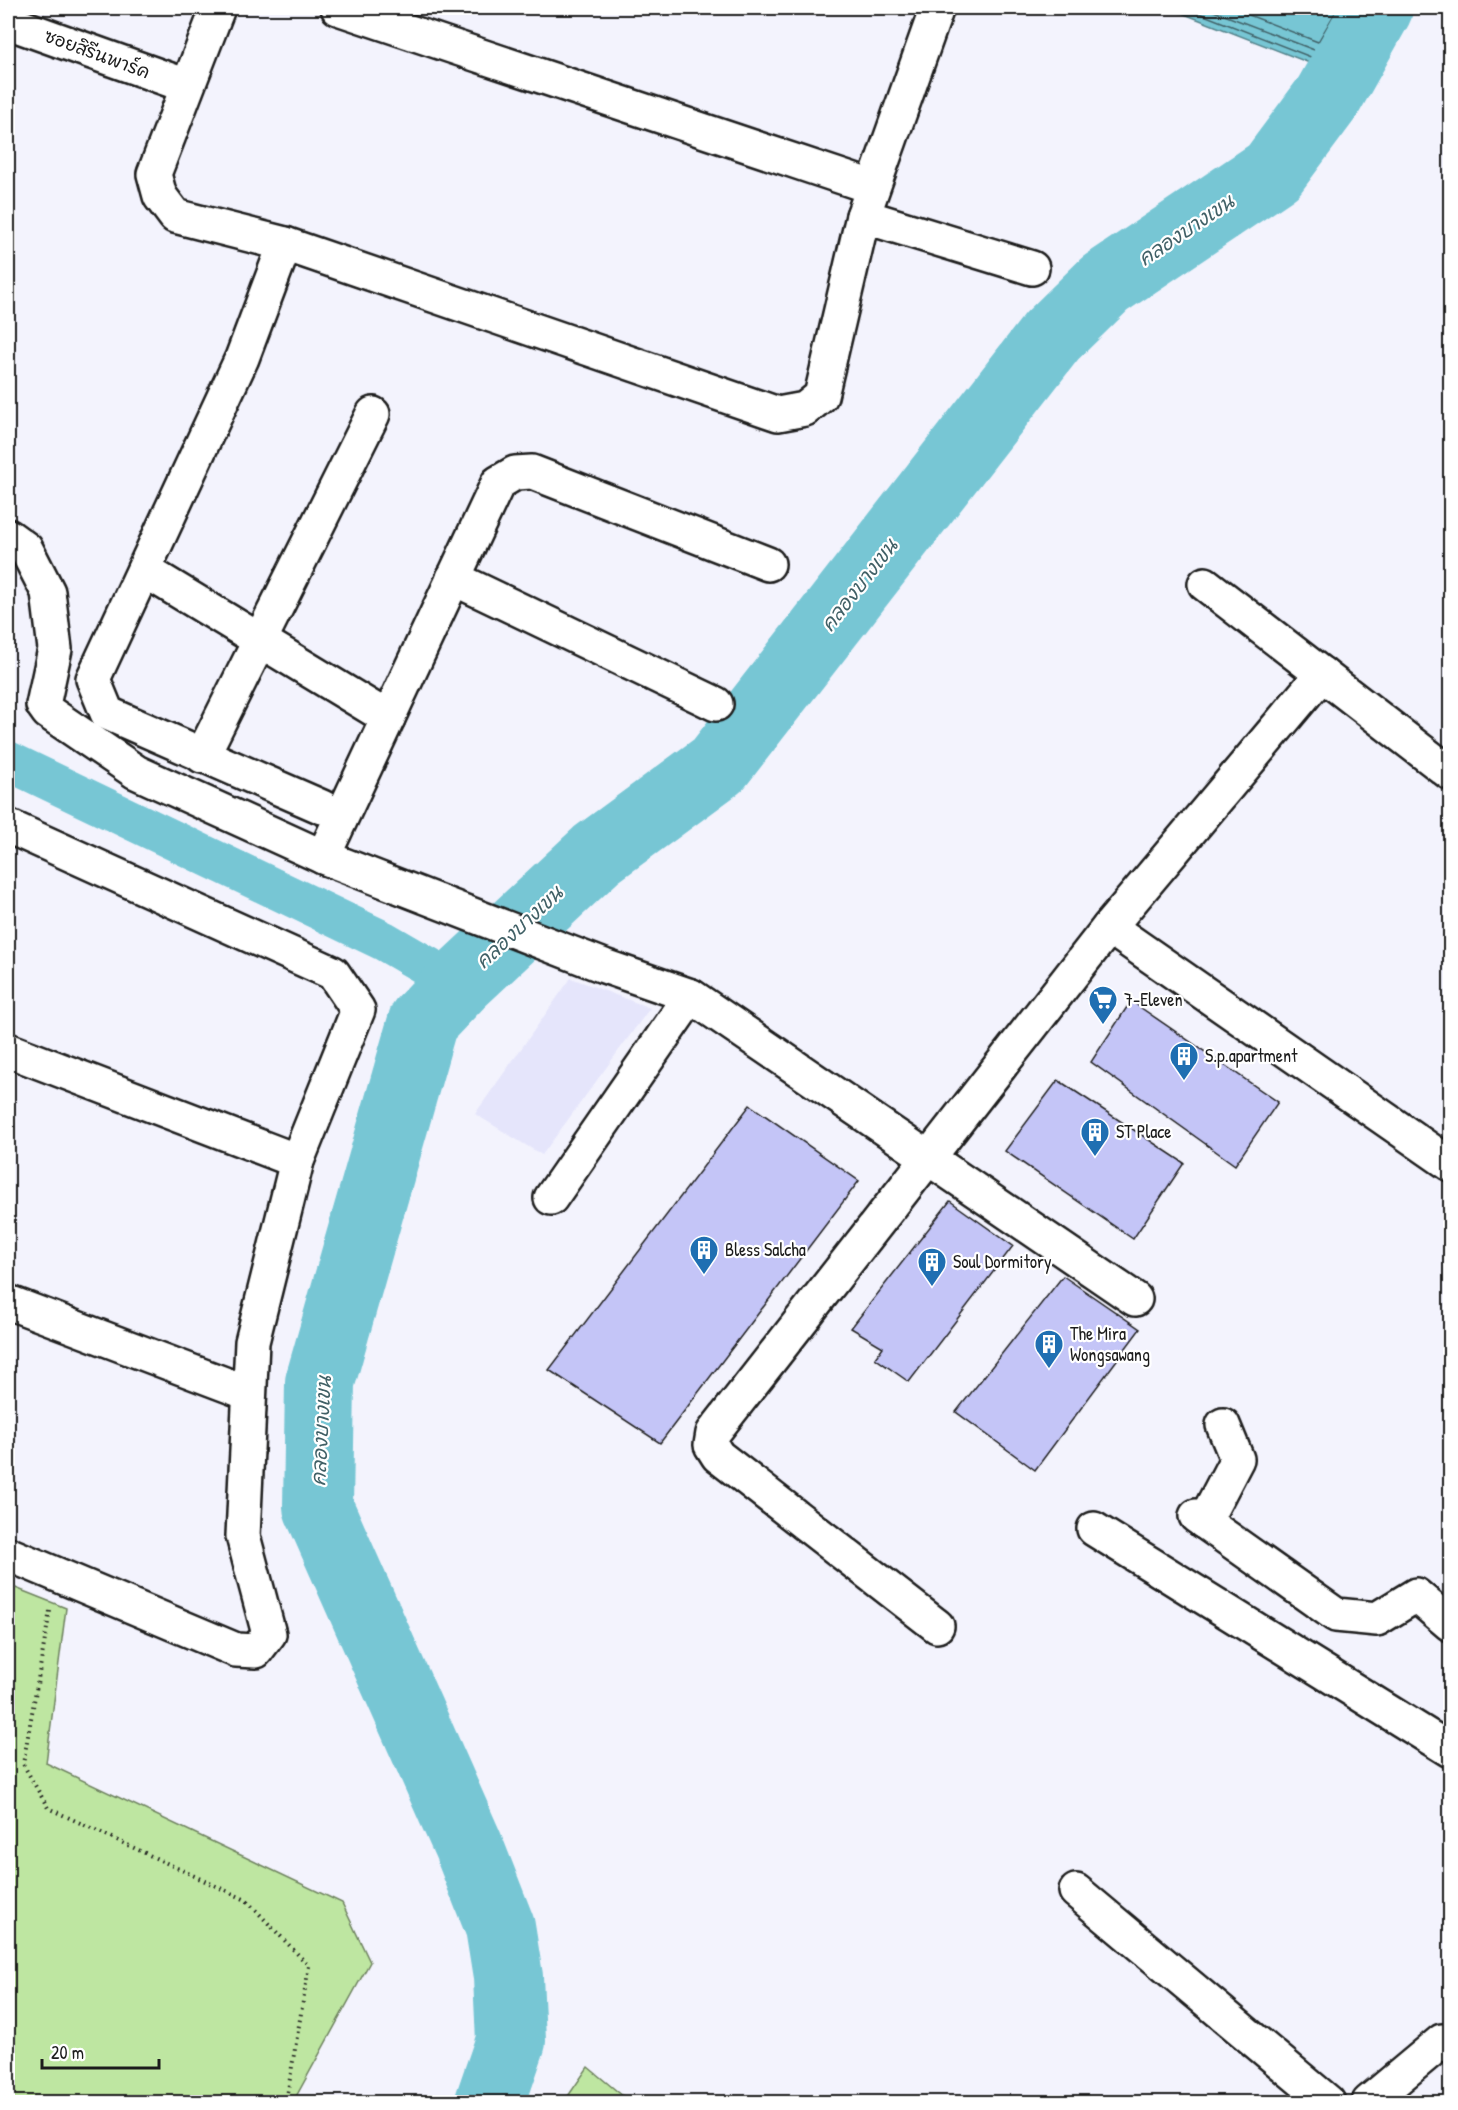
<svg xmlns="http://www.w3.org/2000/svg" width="1458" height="2110" font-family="'Patrick Hand','Playpen Sans Thai',sans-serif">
  <rect width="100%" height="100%" fill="#f3f3fd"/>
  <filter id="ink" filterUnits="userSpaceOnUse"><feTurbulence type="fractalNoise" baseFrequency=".0167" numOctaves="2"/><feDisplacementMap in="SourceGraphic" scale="12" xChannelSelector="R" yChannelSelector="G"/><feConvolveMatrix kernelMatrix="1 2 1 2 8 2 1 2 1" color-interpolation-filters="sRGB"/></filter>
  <g filter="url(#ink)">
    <path fill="#e5e5fb" d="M 571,978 L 650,1008 L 542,1155 L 475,1114 Z"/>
    <g fill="#bee6a1" stroke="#6d815e" stroke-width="1.5">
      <path d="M 8,1585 L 66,1608 L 46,1763 L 342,1903 L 370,1962 L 293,2102 L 8,2102 Z"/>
      <path d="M 588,2067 L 630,2102 L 564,2102 Z"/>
    </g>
    <path fill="#77c6d4" stroke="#53828a" stroke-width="1.5" d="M 1169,8 L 1363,8 L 1330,71 Z"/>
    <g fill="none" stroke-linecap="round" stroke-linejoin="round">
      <g stroke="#406066" stroke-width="1.5">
        <path d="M 1186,8 L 1326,63 L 1356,8"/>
        <path d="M 1206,8 L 1322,53 L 1348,8"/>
        <path d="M 1231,8 L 1318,42 L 1338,8"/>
      </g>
      <g stroke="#77c6d4" stroke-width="40">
        <path d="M 1356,8 L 1375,13"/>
        <path d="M 8,761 L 384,941 L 458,984"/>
      </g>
      <path stroke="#77c6d4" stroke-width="70" d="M 490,2102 L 511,2041 L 508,1977 L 500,1927 L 468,1845 L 318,1507 L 320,1382 L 423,1021 L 461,981 L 597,854 L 718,765 L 1052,336 L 1105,284 L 1273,171 L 1328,97 L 1378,8"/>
    </g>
    <g fill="#c4c5f7" stroke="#1c1c1c" stroke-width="1.5">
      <path d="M 1131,1001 L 1278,1102 L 1235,1165 L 1091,1062 Z"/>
      <path d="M 1058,1080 L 1184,1163 L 1133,1239 L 1005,1151 Z"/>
      <path d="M 750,1105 L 859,1181 L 660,1443 L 549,1370 Z"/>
      <path d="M 950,1201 L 1013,1246 L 909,1382 L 875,1358 L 883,1347 L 851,1328 Z"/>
      <path d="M 1063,1276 L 1140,1329 L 1035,1470 L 956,1412 Z"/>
    </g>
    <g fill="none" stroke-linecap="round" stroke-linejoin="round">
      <g stroke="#1c1c1c" stroke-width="38">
        <g id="minor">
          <path d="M 218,8 L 154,174 L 160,196 L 175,216 L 285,244 L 778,414 L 805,409 L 821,396 L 863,216 L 937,8"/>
          <path d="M 338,8 L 872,187"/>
          <path d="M 8,22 L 187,86"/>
          <path d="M 863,216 L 1032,268"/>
          <path d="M 285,244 L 242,358 L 93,679 L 107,713 L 322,807"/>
          <path d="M 8,536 L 26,549 L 48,592 L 55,649 L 43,705 L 48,712 L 136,772 L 323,857 L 604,966 L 691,996 L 1135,1299"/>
          <path d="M 144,570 L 388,718"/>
          <path d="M 453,578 L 716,704"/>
          <path d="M 1205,584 L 1450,773"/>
          <path d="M 202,756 L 373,414"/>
          <path d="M 8,826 L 333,973 L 358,1010 L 297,1161 L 252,1342 L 243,1536 L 269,1634 L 256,1651 L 236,1650 L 8,1554"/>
          <path d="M 323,857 L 498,483 L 515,473 L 532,472 L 768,564"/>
          <path d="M 1109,927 L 1450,1164"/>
          <path d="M 8,1050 L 297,1161"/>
          <path d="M 551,1198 L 691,996"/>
          <path d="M 8,1302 L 248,1393"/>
          <path d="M 1196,1516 L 1336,1615 L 1377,1619 L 1416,1595 L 1450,1624"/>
          <path d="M 1204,1522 L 1237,1459 L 1223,1425"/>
          <path d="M 1094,1529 L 1450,1750"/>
          <path d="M 937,1626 L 718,1456 L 711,1445 L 713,1433 L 1109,927 L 1322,674"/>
          <path d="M 1076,1891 L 1328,2102"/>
          <path d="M 1369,2102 L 1442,2041"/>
        </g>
      </g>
      <path stroke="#1c1c1c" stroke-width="4" stroke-dasharray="1.5 4.5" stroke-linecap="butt" d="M 50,1611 L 23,1764 L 48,1808 L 246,1900 L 309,1966 L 286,2102"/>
      <use href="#minor" stroke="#fff" stroke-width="33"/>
    </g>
  </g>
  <defs>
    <g id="supermarket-pin" transform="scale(1.5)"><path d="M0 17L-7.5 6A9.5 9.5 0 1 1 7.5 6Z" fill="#1f6fb2" stroke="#fff"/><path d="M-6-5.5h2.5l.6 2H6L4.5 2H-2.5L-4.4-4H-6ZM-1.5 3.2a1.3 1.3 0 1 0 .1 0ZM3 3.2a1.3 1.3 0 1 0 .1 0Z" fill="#fff"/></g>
    <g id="building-pin" transform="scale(1.5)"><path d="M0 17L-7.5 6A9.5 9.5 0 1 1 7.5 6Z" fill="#1f6fb2" stroke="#fff"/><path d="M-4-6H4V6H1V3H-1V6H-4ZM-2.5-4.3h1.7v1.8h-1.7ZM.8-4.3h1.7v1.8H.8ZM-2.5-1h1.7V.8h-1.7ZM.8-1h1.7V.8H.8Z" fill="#fff"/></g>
  </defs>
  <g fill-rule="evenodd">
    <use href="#supermarket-pin" x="1103" y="1000"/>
    <use href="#building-pin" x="1184" y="1056"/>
    <use href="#building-pin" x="1095" y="1132"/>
    <use href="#building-pin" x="704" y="1250"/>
    <use href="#building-pin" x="932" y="1262"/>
    <use href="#building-pin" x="1049" y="1344"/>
  </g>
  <g text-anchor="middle" stroke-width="4.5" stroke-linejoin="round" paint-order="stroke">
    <g font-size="18" fill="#1c1c1c" stroke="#fff">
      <text transform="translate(97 54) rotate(20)" y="6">ซอยสิรีนพาร์ค</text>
    </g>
    <g font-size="18" fill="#1c1c1c" stroke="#fff" text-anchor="start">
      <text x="1124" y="1006">7-Eleven</text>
      <text x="1205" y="1062">S.p.apartment</text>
      <text x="1116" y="1138">ST Place</text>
      <text x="725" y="1256">Bless Salcha</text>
      <text x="953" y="1268">Soul Dormitory</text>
      <text x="1070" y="1340">The Mira<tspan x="1070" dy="21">Wongsawang</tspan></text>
    </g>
    <g font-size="20" font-style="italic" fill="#406066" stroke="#fff">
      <text transform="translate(1186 230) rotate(-34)" y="7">คลองบางเขน</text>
      <text transform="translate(859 585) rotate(-52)" y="7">คลองบางเขน</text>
      <text transform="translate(519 927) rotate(-43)" y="7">คลองบางเขน</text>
      <text transform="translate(321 1431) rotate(-87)" y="7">คลองบางเขน</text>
    </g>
  </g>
  <rect width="1458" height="2110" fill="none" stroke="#fff" stroke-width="30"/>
  <rect x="15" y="15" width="1428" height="2080" fill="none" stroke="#1c1c1c" stroke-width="2" filter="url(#ink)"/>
  <path d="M42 2059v9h117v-9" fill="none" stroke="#1c1c1c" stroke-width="3"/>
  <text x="51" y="2059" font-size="18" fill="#1c1c1c" stroke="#ffffff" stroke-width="4.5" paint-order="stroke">20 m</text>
</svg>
